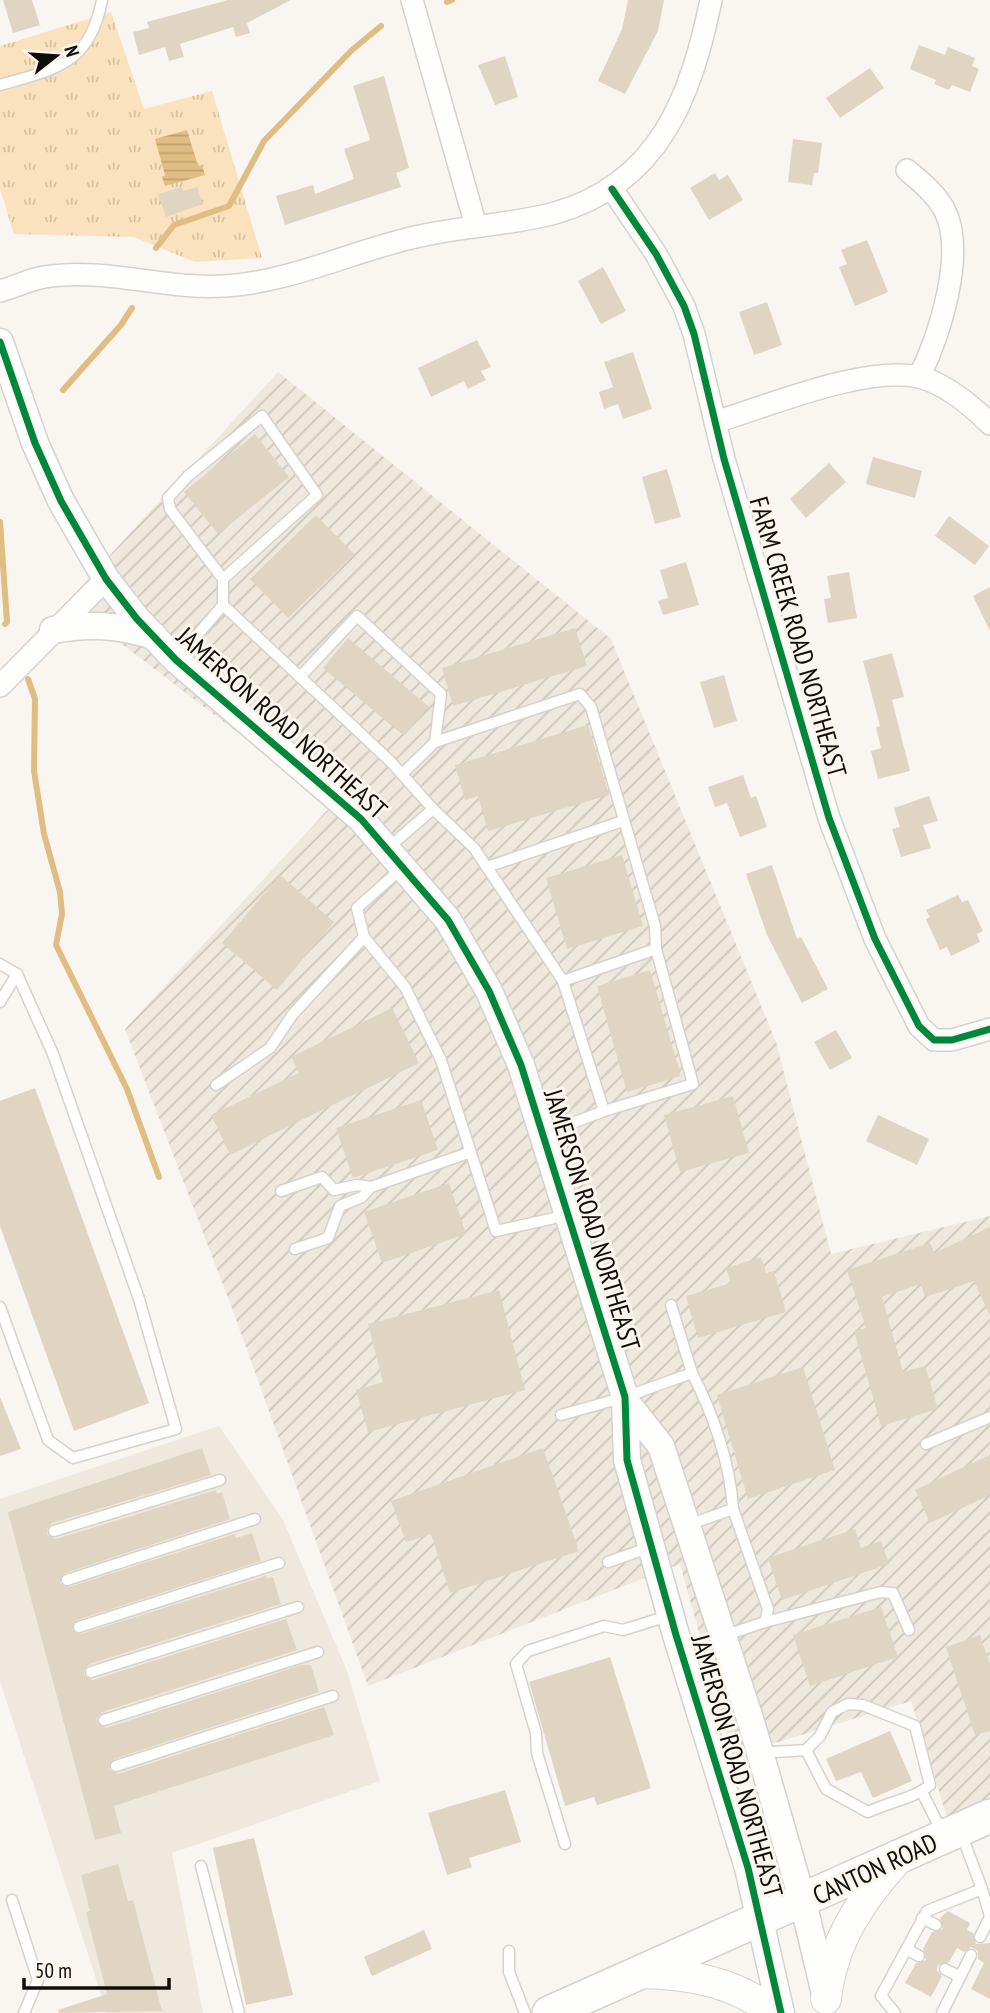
<svg xmlns="http://www.w3.org/2000/svg" width="990" height="2013" font-family="'PT Sans Narrow',sans-serif">
  <defs>
    <pattern id="industrial-furrows" width="10" height="10" patternUnits="userSpaceOnUse" patternTransform="scale(1.75)"><rect width="10" height="10" fill="#efe8dc"/><path d="M-1 1l2-2M0 10L10 0M9 11l2-2" fill="none" stroke="#ccc6bb"/></pattern>
    <pattern id="park-tufts" width="24" height="20" patternUnits="userSpaceOnUse" patternTransform="scale(1.75)"><rect width="24" height="20" fill="#fae2be"/><path d="M3 7l-1-3M5 7V3M7 7l1-3M15 17l-1-3M17 17v-4M19 17l1-3" fill="none" stroke="#d5c1a2"/></pattern>
    <pattern id="water-rules" width="6" height="5" patternUnits="userSpaceOnUse" patternTransform="scale(1.75)"><rect width="6" height="5" fill="#e0bd83"/><path d="M0 2.5h6" fill="none" stroke="#bfa170"/></pattern>
  </defs>
  <rect width="100%" height="100%" fill="#f9f5f0"/>
  <path fill="#efe8dc" d="M 219,1426 L 283,1520 L 347,1671 L 380,1781 L 172,1853 L 203,2013 L 107,2013 L 0,1681 L 0,1499 Z"/>
  <path fill="url(#industrial-furrows)" d="M 278,372 L 611,639 L 776,1042 L 831,1254 L 990,1216 L 990,1819 L 952,1834 L 911,1701 L 733,1756 L 680,1564 L 368,1686 L 233,1311 L 125,1029 L 332,805 L 67,602 Z"/>
  <path fill="url(#park-tufts)" d="M 111,12 L 144,109 L 212,91 L 262,258 L 195,262 L 134,237 L 14,234 L 0,189 L 0,46 Z"/>
  <path fill="url(#water-rules)" d="M 187,130 L 198,166 L 202,165 L 205,175 L 165,186 L 162,177 L 165,175 L 155,139 Z"/>
  <g fill="none" stroke-linecap="round" stroke-linejoin="round">
    <g stroke="#e0bd83" stroke-width="6">
      <path d="M 447,2 L 452,0"/>
      <path d="M 156,248 L 174,225 L 229,206 L 264,141 L 352,50 L 381,26"/>
      <path d="M 63,390 L 121,325 L 132,308"/>
      <path d="M 0,522 L 7,622 L 5,624"/>
      <path d="M 28,679 L 35,699 L 34,771 L 44,834 L 60,892 L 62,914 L 56,945 L 127,1089 L 159,1177"/>
    </g>
  </g>
  <g fill="#e0d5c3">
    <path d="M 3,0 L 32,0 L 40,25 L 13,33 Z"/>
    <path d="M 228,0 L 291,0 L 247,23 L 250,33 L 236,37 L 233,27 L 180,44 L 184,57 L 169,61 L 165,47 L 139,55 L 133,32 L 149,28 L 147,22 Z"/>
    <path d="M 628,0 L 664,0 L 658,31 L 625,94 L 598,81 L 622,29 Z"/>
    <path d="M 919,45 L 945,55 L 948,47 L 975,58 L 972,66 L 979,69 L 970,92 L 952,85 L 949,90 L 934,84 L 936,80 L 910,69 Z"/>
    <path d="M 505,56 L 518,97 L 495,105 L 478,65 Z"/>
    <path d="M 870,68 L 884,88 L 840,118 L 826,98 Z"/>
    <path d="M 384,76 L 409,168 L 396,173 L 401,187 L 285,225 L 276,196 L 313,185 L 315,194 L 354,179 L 344,149 L 370,140 L 353,86 Z"/>
    <path d="M 793,139 L 822,143 L 818,173 L 814,173 L 812,185 L 788,182 Z"/>
    <path d="M 715,173 L 719,180 L 728,175 L 743,200 L 709,220 L 690,188 Z"/>
    <path d="M 182,187 L 183,191 L 197,187 L 203,204 L 166,217 L 158,194 Z"/>
    <path d="M 867,240 L 888,292 L 855,306 L 839,267 L 847,264 L 841,250 Z"/>
    <path d="M 603,267 L 626,311 L 601,324 L 578,281 Z"/>
    <path d="M 767,302 L 782,345 L 754,355 L 739,312 Z"/>
    <path d="M 477,340 L 491,367 L 481,371 L 486,380 L 468,389 L 464,381 L 431,397 L 418,368 Z"/>
    <path d="M 633,352 L 652,409 L 623,419 L 618,404 L 604,409 L 599,392 L 613,387 L 604,362 Z"/>
    <path d="M 255,434 L 289,477 L 218,534 L 184,492 Z"/>
    <path d="M 873,457 L 922,471 L 915,498 L 866,484 Z"/>
    <path d="M 829,463 L 846,482 L 806,518 L 790,499 Z"/>
    <path d="M 667,469 L 681,517 L 655,524 L 642,477 Z"/>
    <path d="M 316,515 L 354,554 L 288,618 L 250,579 Z"/>
    <path d="M 949,516 L 989,546 L 975,565 L 935,536 Z"/>
    <path d="M 686,562 L 699,605 L 663,615 L 658,601 L 668,598 L 660,570 Z"/>
    <path d="M 849,572 L 857,618 L 828,623 L 824,599 L 831,598 L 827,576 Z"/>
    <path d="M 990,587 L 990,631 L 973,596 Z"/>
    <path d="M 575,628 L 587,666 L 453,706 L 442,668 Z"/>
    <path d="M 348,638 L 429,707 L 404,736 L 323,668 Z"/>
    <path d="M 892,653 L 904,697 L 892,700 L 910,771 L 878,779 L 871,751 L 881,748 L 876,727 L 880,726 L 863,661 Z"/>
    <path d="M 724,675 L 737,721 L 714,728 L 700,682 Z"/>
    <path d="M 588,725 L 609,795 L 488,831 L 478,796 L 465,800 L 455,765 Z"/>
    <path d="M 743,775 L 751,798 L 756,796 L 767,827 L 740,837 L 727,803 L 715,807 L 708,787 Z"/>
    <path d="M 929,796 L 938,821 L 923,825 L 931,848 L 901,857 L 892,829 L 900,827 L 894,808 Z"/>
    <path d="M 622,855 L 643,926 L 567,949 L 546,878 Z"/>
    <path d="M 772,865 L 797,939 L 801,937 L 828,989 L 802,1003 L 767,935 L 746,874 Z"/>
    <path d="M 280,875 L 334,922 L 277,990 L 222,943 Z"/>
    <path d="M 958,895 L 962,902 L 968,900 L 983,931 L 977,934 L 980,942 L 951,956 L 947,947 L 940,950 L 926,919 L 930,917 L 926,910 Z"/>
    <path d="M 650,970 L 681,1076 L 627,1092 L 597,986 Z"/>
    <path d="M 392,1008 L 419,1063 L 230,1155 L 211,1115 L 299,1073 L 291,1057 Z"/>
    <path d="M 836,1030 L 852,1058 L 830,1070 L 814,1042 Z"/>
    <path d="M 35,1088 L 149,1403 L 74,1431 L 0,1226 L 0,1101 Z"/>
    <path d="M 733,1096 L 749,1153 L 680,1172 L 664,1115 Z"/>
    <path d="M 421,1100 L 438,1150 L 353,1178 L 336,1128 Z"/>
    <path d="M 878,1115 L 929,1139 L 917,1165 L 866,1141 Z"/>
    <path d="M 449,1183 L 466,1234 L 382,1263 L 364,1212 Z"/>
    <path d="M 990,1227 L 990,1316 L 974,1281 L 925,1297 L 921,1284 L 882,1297 L 903,1372 L 925,1366 L 938,1409 L 881,1426 L 854,1331 L 866,1328 L 847,1270 L 930,1243 L 934,1253 Z"/>
    <path d="M 761,1257 L 766,1273 L 774,1271 L 786,1312 L 698,1338 L 686,1296 L 731,1283 L 726,1268 Z"/>
    <path d="M 499,1290 L 525,1390 L 368,1432 L 356,1390 L 383,1382 L 368,1324 Z"/>
    <path d="M 803,1367 L 835,1470 L 748,1499 L 717,1395 Z"/>
    <path d="M 0,1397 L 21,1449 L 0,1456 Z"/>
    <path d="M 202,1448 L 211,1475 L 52,1523 L 47,1529 L 47,1534 L 56,1539 L 216,1490 L 217,1494 L 222,1492 L 230,1519 L 65,1573 L 60,1583 L 69,1587 L 235,1534 L 236,1538 L 252,1533 L 261,1561 L 77,1620 L 72,1630 L 81,1634 L 266,1576 L 267,1579 L 273,1577 L 281,1604 L 89,1664 L 84,1670 L 84,1675 L 93,1680 L 286,1619 L 297,1650 L 102,1712 L 97,1718 L 97,1723 L 106,1728 L 302,1665 L 311,1665 L 319,1692 L 114,1759 L 109,1769 L 118,1774 L 324,1707 L 334,1735 L 114,1806 L 121,1833 L 95,1840 L 8,1512 Z"/>
    <path d="M 543,1448 L 579,1551 L 450,1593 L 431,1534 L 406,1542 L 391,1501 Z"/>
    <path d="M 990,1455 L 990,1495 L 930,1523 L 915,1490 Z"/>
    <path d="M 855,1529 L 861,1548 L 881,1541 L 889,1564 L 782,1600 L 768,1558 Z"/>
    <path d="M 881,1607 L 898,1657 L 810,1686 L 793,1635 Z"/>
    <path d="M 980,1635 L 990,1664 L 990,1731 L 975,1735 L 946,1647 Z"/>
    <path d="M 610,1657 L 651,1788 L 597,1805 L 594,1797 L 565,1806 L 529,1682 Z"/>
    <path d="M 890,1731 L 912,1781 L 873,1798 L 861,1772 L 836,1781 L 826,1759 Z"/>
    <path d="M 505,1790 L 521,1842 L 469,1858 L 472,1867 L 447,1875 L 428,1813 Z"/>
    <path d="M 254,1838 L 293,1995 L 246,2005 L 213,1848 Z"/>
    <path d="M 118,1864 L 128,1901 L 133,1900 L 162,2011 L 59,2013 L 58,2010 L 107,1994 L 86,1912 L 90,1911 L 81,1875 Z"/>
    <path d="M 948,1911 L 970,1923 L 967,1930 L 973,1933 L 976,1944 L 990,1943 L 990,1999 L 971,1989 L 984,1963 L 978,1959 L 978,1951 L 971,1947 L 964,1952 L 957,1948 L 949,1962 L 938,1965 L 937,1970 L 942,1976 L 931,1997 L 905,1983 L 916,1963 L 926,1960 L 923,1949 L 932,1932 L 943,1929 L 940,1918 Z"/>
    <path d="M 424,1930 L 432,1949 L 372,1976 L 364,1957 Z"/>
  </g>
  <g fill="none" stroke-linecap="round" stroke-linejoin="round">
    <g stroke="#d5d2ce" stroke-width="13">
      <g id="service">
        <path d="M 0,85 C 56,69 90,64 102,0"/>
        <path d="M 223,605 L 390,761 L 433,809 L 388,848"/>
        <path d="M 176,660 L 223,605 L 223,579 L 170,509 L 168,498 L 188,476 L 262,416 L 317,495 L 223,579"/>
        <path d="M 300,677 L 357,616 L 441,694 L 435,742"/>
        <path d="M 402,774 L 435,742 L 580,694 L 591,707 L 655,926 L 656,949 L 693,1084 L 604,1111"/>
        <path d="M 433,809 L 474,848 L 563,981 L 604,1111 L 544,1134"/>
        <path d="M 487,867 L 623,821"/>
        <path d="M 364,937 L 405,987 L 441,1060 L 496,1231 L 568,1215"/>
        <path d="M 0,964 L 17,974 L 53,1054 L 139,1299 L 176,1429 L 73,1458 L 48,1440 L 0,1307"/>
        <path d="M 563,981 L 656,949"/>
        <path d="M 0,1002 L 17,974"/>
        <path d="M 216,1085 L 270,1048 L 293,1014 L 364,937 L 357,908 L 402,868"/>
        <path d="M 281,1191 L 322,1177 L 334,1190 L 357,1185 L 371,1187 L 468,1153"/>
        <path d="M 295,1249 L 328,1238 L 340,1206 L 362,1197 L 371,1187"/>
        <path d="M 671,1305 L 692,1373"/>
        <path d="M 561,1415 L 625,1397 L 692,1373 C 713,1413 730,1463 733,1509 L 688,1525"/>
        <path d="M 926,1444 L 990,1417"/>
        <path d="M 54,1531 L 220,1480"/>
        <path d="M 608,1562 L 651,1547"/>
        <path d="M 67,1580 L 255,1519"/>
        <path d="M 765,1622 L 881,1592 L 893,1593 L 909,1630"/>
        <path d="M 79,1627 L 279,1563"/>
        <path d="M 723,1636 L 765,1622 L 768,1609 L 733,1509"/>
        <path d="M 91,1672 L 298,1607"/>
        <path d="M 104,1720 L 318,1652"/>
        <path d="M 760,1753 L 806,1750 L 820,1736 L 832,1712 L 848,1704 L 863,1705 L 915,1726 L 930,1785 C 913,1799 889,1802 868,1812 L 826,1789 L 806,1750"/>
        <path d="M 116,1766 L 333,1696"/>
        <path d="M 922,1792 L 942,1832"/>
        <path d="M 565,1844 L 537,1753 L 536,1733 L 516,1664 L 528,1651 L 604,1626 L 623,1630 L 671,1615"/>
        <path d="M 201,1866 L 239,2013"/>
        <path d="M 982,1889 L 990,1916"/>
        <path d="M 12,1900 L 38,1980 L 24,2013"/>
        <path d="M 922,1918 L 936,1925"/>
        <path d="M 980,1937 L 990,1917"/>
        <path d="M 906,1949 L 919,1956"/>
        <path d="M 509,1951 L 509,1972 L 525,2013"/>
        <path d="M 945,1969 L 960,1977"/>
        <path d="M 895,2013 L 881,1996 L 927,1911 L 982,1889 L 961,1833"/>
        <path d="M 942,2013 L 971,1955"/>
      </g>
    </g>
    <g stroke="#d5d2ce" stroke-width="24">
      <g id="minor">
        <path d="M 412,0 L 476,226"/>
        <path d="M 907,170 C 921,182 935,193 944,209 C 967,252 939,337 919,377"/>
        <path d="M 612,189 L 656,254 L 684,306 L 694,334 L 724,459 L 829,818 L 875,939 L 919,1026 L 934,1040 L 952,1040 L 990,1029"/>
        <path d="M 0,291 C 15,287 30,279 45,277 C 105,267 165,290 225,286 C 292,282 354,250 420,236 C 464,226 511,225 555,213 C 660,183 691,96 711,0"/>
        <path d="M 715,422 C 768,406 866,365 919,377 C 946,384 971,405 990,424"/>
        <path d="M 0,686 L 106,579"/>
      </g>
    </g>
    <g stroke="#d5d2ce" stroke-width="29">
      <g id="tertiary">
        <path d="M 0,342 L 35,443 L 61,501 L 106,579 L 137,619 L 176,660 L 361,819 L 448,920 L 489,991 L 521,1065 L 625,1397 L 627,1460 L 676,1635 L 748,1868 L 781,2013"/>
        <path d="M 53,630 C 89,623 118,625 154,636"/>
        <path d="M 627,1403 L 661,1446 L 752,1725 L 803,1902 L 826,1998"/>
      </g>
    </g>
    <g stroke="#d5d2ce" stroke-width="32">
      <g id="secondary">
        <path d="M 641,1973 C 690,1974 735,1982 774,2013"/>
        <path d="M 826,1999 C 832,1943 861,1899 899,1858"/>
      </g>
    </g>
    <g stroke="#d5d2ce" stroke-width="36">
      <path id="primary" d="M 549,2013 L 990,1816"/>
    </g>
    <use href="#service" stroke="#fefefd" stroke-width="10"/>
    <use href="#minor" stroke="#fefefd" stroke-width="21"/>
    <use href="#tertiary" stroke="#fefefd" stroke-width="26"/>
    <use href="#secondary" stroke="#fefefd" stroke-width="30"/>
    <use href="#primary" stroke="#fefefd" stroke-width="33"/>
    <g stroke="#fdf6ec" stroke-width="11">
      <g id="cycleway">
        <path d="M 612,189 L 656,254 L 684,306 L 694,334 L 724,459 L 829,818 L 875,939 L 919,1026 L 934,1040 L 952,1040 L 990,1029"/>
        <path d="M 0,342 L 35,443 L 61,501 L 106,579 L 137,619 L 176,660 L 361,819 L 448,920 L 489,991 L 521,1065 L 625,1397 L 627,1460 L 676,1635 L 748,1868 L 781,2013"/>
      </g>
    </g>
    <use href="#cycleway" stroke="#00873e" stroke-width="7"/>
  </g>
  <g text-anchor="middle" stroke-width="6" stroke-linejoin="round" paint-order="stroke">
    <g font-size="26" fill="#100e0b" stroke="#fdf6ec">
      <text transform="translate(798 637) rotate(74)" y="9">FARM CREEK ROAD NORTHEAST</text>
      <text transform="translate(282 723) rotate(42)" y="9">JAMERSON ROAD NORTHEAST</text>
      <text transform="translate(592 1220) rotate(73)" y="9">JAMERSON ROAD NORTHEAST</text>
      <text transform="translate(737 1766) rotate(74)" y="9">JAMERSON ROAD NORTHEAST</text>
      <text transform="translate(875 1869) rotate(-25)" y="9">CANTON ROAD</text>
    </g>
  </g>
  <g transform="translate(56 56) rotate(73)" stroke="#fdf6ec" stroke-width="5" paint-order="stroke">
  <path d="M0-5L12 26L0 18L-12 26Z" fill="#100e0b"/>
  <text y="-10" font-size="19" font-weight="bold" text-anchor="middle" fill="#100e0b">N</text>
  </g>
  <path d="M24 1978v10h145v-10" fill="none" stroke="#100e0b" stroke-width="3.5"/>
  <text x="35" y="1978" font-size="21" fill="#100e0b" stroke="#fdf6ec" stroke-width="5" paint-order="stroke">50 m</text>
</svg>
